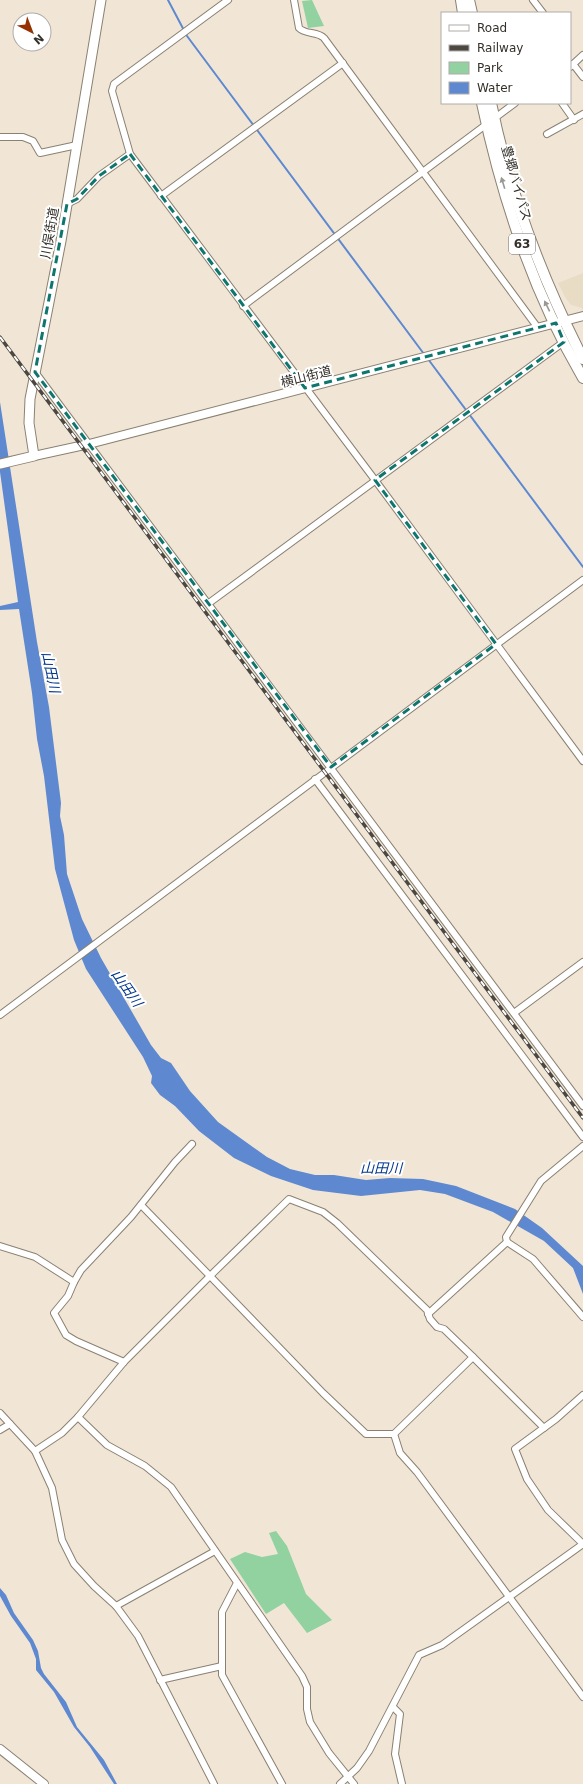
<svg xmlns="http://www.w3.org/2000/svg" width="583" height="1784" font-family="'DejaVu Sans','Noto Sans JP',sans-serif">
  <rect width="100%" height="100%" fill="#f1e6d6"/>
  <path fill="#e9dcc5" d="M 583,273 L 583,312 L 582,308 L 571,305 L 565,297 L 558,283 Z"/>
  <g fill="#92d1a0">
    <path d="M 312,0 L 324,26 L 308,28 L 302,1 Z"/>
    <path d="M 276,1531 L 287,1546 L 306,1594 L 332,1620 L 307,1633 L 284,1603 L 266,1614 L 230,1559 L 245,1552 L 262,1557 L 278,1554 L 269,1533 Z"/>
  </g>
  <g fill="#5e89d1">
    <path d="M 0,402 L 37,642 L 49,707 L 61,803 L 60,816 L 64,835 L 67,874 L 82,919 L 101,958 L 151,1045 L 161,1058 L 171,1063 L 190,1091 L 218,1122 L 267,1157 L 290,1169 L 315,1175 L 334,1175 L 366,1180 L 390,1178 L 423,1179 L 456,1186 L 515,1209 L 542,1228 L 583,1266 L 583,1294 L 573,1268 L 544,1241 L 493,1212 L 445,1194 L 420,1190 L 361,1196 L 313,1190 L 271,1176 L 234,1158 L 199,1131 L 175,1106 L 160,1095 L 151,1083 L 152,1076 L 143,1057 L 86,969 L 74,940 L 55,869 L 44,776 L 37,739 L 32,693 L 19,609 L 0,610 L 0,606 L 18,602 L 0,472 Z"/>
    <path d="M 0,1588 L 6,1595 L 14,1613 L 33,1640 L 38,1651 L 41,1668 L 44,1674 L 66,1702 L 77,1727 L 104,1760 L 117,1784 L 114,1784 L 90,1747 L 74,1727 L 54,1692 L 36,1670 L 36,1659 L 30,1643 L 11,1616 L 0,1596 Z"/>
  </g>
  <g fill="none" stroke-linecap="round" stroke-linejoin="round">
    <g stroke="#5e89d1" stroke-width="2">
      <path d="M 168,0 L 187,36 L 424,354"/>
      <path d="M 428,359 L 583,567"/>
    </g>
    <g stroke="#8a8172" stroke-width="8">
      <g id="minor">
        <path d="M 228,0 L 114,84 L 112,91 L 130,154 L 375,480 L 583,761"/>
        <path d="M 294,0 L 299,28 C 306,35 317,31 324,38 L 538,328"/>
        <path d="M 533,0 L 543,13"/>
        <path d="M 573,64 L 583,77"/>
        <path d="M 570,67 L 583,55"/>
        <path d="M 562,103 L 574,120"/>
        <path d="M 547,134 L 583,114"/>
        <path d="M 0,137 L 23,137 L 33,141 L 40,153 L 77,145"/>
        <path d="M 161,196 L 343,63"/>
        <path d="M 67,204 L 77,199 L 99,176 L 130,154"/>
        <path d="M 243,306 L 515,103"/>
        <path d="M 35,372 L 583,1106"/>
        <path d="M 209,603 L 565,341"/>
        <path d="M 315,779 L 583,1137"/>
        <path d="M 514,1013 L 583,962"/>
        <path d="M 0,1015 L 583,580"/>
        <path d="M 583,1146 L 541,1181 L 506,1237 L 507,1242 L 533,1259 L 583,1317"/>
        <path d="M 141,1205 L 210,1276 L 289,1199 L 323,1212 L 337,1223 L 427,1310 L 430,1319 L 437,1327 L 444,1329 L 473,1357 L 544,1428"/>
        <path d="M 0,1246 L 35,1257 L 74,1282"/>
        <path d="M 428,1314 L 507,1242"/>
        <path d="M 124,1362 L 76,1341 L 66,1335 L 54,1313 L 68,1296 L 74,1282 L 81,1270 L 131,1217 L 175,1162 L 192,1144"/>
        <path d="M 583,1395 L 556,1419 L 515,1449 L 527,1479 L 548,1510 L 583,1544"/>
        <path d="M 0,1413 L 35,1451"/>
        <path d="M 78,1417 L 107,1445 L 145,1466 L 171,1487 L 302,1676 L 307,1687 L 307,1709 L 310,1722 L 329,1753 L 354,1784"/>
        <path d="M 0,1430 L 10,1424"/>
        <path d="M 394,1434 L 400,1453 L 417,1472 L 583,1697"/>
        <path d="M 237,1583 L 222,1612 L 222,1675 L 282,1784"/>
        <path d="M 116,1606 L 215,1551"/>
        <path d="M 160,1680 L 222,1666"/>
        <path d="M 393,1707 L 400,1714 L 395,1754 L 402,1784"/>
        <path d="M 214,1784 L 138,1636 L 116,1606 L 94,1586 L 74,1564 L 62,1540 L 52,1488 L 35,1451 L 62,1433 L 78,1417 L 124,1362 L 210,1276 L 323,1393 L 366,1434 L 394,1434 L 473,1357"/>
        <path d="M 340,1784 L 357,1768 L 369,1751 L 419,1655 L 442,1645 L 583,1544"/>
      </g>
    </g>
    <g stroke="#8a8172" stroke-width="10">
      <g id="tertiary">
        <path d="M 34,456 L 89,444 L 583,316"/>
        <path d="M 0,1749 L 44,1784"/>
      </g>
    </g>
    <g stroke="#8a8172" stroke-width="11">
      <path id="secondary" d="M 0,464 L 34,456 L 29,423 L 30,399 L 61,241 L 101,0"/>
    </g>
    <g stroke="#8a8172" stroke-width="12">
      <g id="primary">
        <path d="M 461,0 L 463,13"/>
        <path d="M 469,0 L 472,13"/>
        <path d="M 482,103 C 502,198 534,294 583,378"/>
        <path d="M 491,103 C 509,192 542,278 583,359"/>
      </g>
    </g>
    <use href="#minor" stroke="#fff" stroke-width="6"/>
    <use href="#tertiary" stroke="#fff" stroke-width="8"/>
    <use href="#secondary" stroke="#fff" stroke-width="9"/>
    <use href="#primary" stroke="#fff" stroke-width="10"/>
    <g stroke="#4c4740" stroke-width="3.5">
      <path id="rail" d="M 0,337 L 583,1118"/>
    </g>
    <use href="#rail" stroke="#fff" stroke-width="2" stroke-dasharray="6" stroke-linecap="butt"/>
  </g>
  <defs><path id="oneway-solid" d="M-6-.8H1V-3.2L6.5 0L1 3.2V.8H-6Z"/></defs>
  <g fill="#9a9894">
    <use href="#oneway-solid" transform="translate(503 183) rotate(-107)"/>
    <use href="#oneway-solid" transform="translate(547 306) rotate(-116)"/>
  </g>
  <path fill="none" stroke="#0f766e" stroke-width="3" stroke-dasharray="8 5" stroke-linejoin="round" d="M 130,154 L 305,388 L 556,323 L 564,342 L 375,480 L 496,644 L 331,767 L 35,372 L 67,204 L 77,199 L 99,176 Z"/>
  <g text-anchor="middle" stroke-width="4" stroke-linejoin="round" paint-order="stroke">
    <rect fill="#fff" stroke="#716e6a" stroke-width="1" x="509" y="234" width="26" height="20" rx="3"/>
    <g font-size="12" font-weight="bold" fill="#34302a">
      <text x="522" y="248">63</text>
    </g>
    <g font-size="13" fill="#34302a" stroke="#fff">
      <text transform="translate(517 183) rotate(74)" y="5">豊郷バイパス</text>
      <text transform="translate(49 233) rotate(-80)" y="5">川俣街道</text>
      <text transform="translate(306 376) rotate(-14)" y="5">横山街道</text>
    </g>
    <g font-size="14" font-style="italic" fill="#04378c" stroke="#fff">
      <text transform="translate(51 672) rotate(78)" y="5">山田川</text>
      <text transform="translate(127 988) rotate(55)" y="5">山田川</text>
      <text transform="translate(381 1168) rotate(1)" y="5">山田川</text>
    </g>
  </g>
  <rect x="441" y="12" width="130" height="92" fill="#ffffff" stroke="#aeacaa"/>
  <rect x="449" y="25" width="20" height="6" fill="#ffffff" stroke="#aeacaa"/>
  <text x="477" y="32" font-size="12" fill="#34302a">Road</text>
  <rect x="449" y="45" width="20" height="6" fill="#4c4740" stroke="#aeacaa"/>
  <text x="477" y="52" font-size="12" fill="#34302a">Railway</text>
  <rect x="449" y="62" width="20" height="12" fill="#92d1a0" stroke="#aeacaa"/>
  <text x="477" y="72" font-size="12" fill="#34302a">Park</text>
  <rect x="449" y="82" width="20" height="12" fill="#5e89d1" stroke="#aeacaa"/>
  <text x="477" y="92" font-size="12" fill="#34302a">Water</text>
  <g transform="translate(32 32) rotate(138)"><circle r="19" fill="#ffffff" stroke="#aeacaa"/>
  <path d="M0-3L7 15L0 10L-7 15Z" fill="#953000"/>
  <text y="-6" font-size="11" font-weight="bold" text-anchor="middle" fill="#34302a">N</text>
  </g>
</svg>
